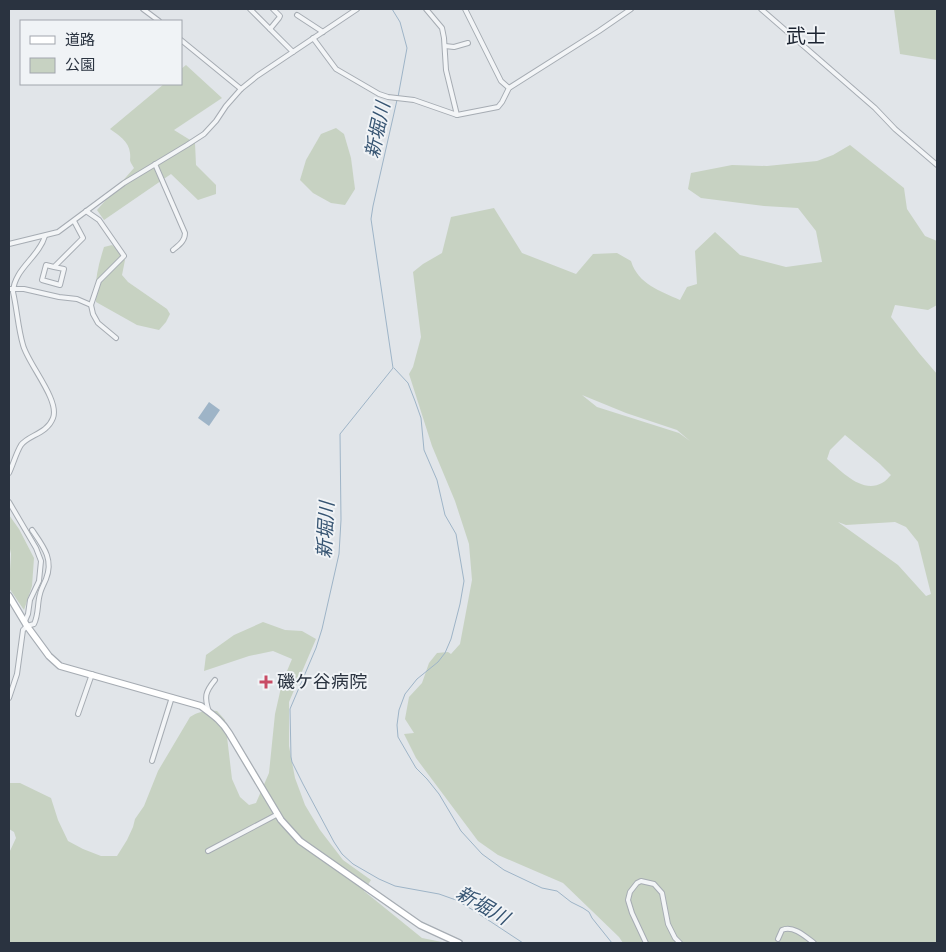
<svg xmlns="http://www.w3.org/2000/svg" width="946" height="952" font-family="'IBM Plex Sans','Noto Sans JP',sans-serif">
  <rect width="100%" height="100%" fill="#e1e5e9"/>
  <g fill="#c7d2c2" fill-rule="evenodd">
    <path d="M 894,9 L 937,9 L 937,60 L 900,54 Z"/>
    <path d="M 186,65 L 222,98 L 174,130 L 195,143 L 196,165 L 216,185 L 216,194 L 198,200 L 171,174 L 104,220 L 97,210 L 134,168 C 128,158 131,162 130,153 C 129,141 118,135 110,129 L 164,84 L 181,84 L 181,69 Z"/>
    <path d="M 336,128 L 344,134 L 351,158 L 355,189 L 345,205 L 331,203 L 313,193 L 300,180 L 306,160 L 321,134 Z"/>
    <path d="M 850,145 L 904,188 L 907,209 L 925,236 L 937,241 L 937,305 L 928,310 L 895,305 L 891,317 L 919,353 L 937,374 L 937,943 L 623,943 L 619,937 L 563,883 L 498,855 L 478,841 L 416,758 L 404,734 L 414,733 L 405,719 L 409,697 L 422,683 L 429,663 L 437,653 L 448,652 L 451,654 L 460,644 L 472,580 L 469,544 L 455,501 L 432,446 L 409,374 L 413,367 L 421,337 L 413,272 L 423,264 L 442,253 L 451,217 L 494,208 L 522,253 L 576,274 L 593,254 L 617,253 L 631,261 C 638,284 660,291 680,300 L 687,287 L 697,284 L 695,251 L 715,232 L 740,255 L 786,267 L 822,262 L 816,231 L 798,208 L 764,206 L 701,198 L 688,189 L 691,173 L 732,165 L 767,166 L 817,161 L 833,155 ZM 582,395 L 626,413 L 677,430 L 690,441 L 679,433 L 597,407 ZM 845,435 L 880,464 L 891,475 C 889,477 886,481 882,483 C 862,494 841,471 827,459 L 830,450 ZM 838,522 L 846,525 L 895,522 L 906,527 L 918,542 L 931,594 L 926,596 L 898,565 Z"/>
    <path d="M 112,245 L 117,249 L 125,260 L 122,275 L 128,282 L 167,309 L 170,314 L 166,322 L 159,330 L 137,325 L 96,302 C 94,283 98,266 104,247 Z"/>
    <path d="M 9,515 L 19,529 L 34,558 L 32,586 L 24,610 L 9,588 L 11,554 L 9,544 Z"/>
    <path d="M 263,622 L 285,630 L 302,631 L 316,639 L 289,702 L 289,746 L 295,778 L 305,805 L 320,830 L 343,860 L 371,880 L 364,891 L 422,938 L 447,943 L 9,943 L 9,853 L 16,838 L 14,832 L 9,829 L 9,783 L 20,783 L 51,798 L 58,820 L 68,841 L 83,849 L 101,856 L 117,856 L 127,840 L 133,827 L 135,819 L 144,806 L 158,771 L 190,717 C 199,711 207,710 217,711 L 225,720 L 232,779 L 240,797 L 249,805 L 256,803 L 269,773 L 275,714 L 282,683 L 292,659 L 273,651 L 249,656 L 204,671 L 206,655 L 234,635 Z"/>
  </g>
  <path fill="#9eb4c7" d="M 209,402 L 220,410 L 209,426 L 198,418 Z"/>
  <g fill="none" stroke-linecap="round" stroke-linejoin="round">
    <g stroke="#9eb4c7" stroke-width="1">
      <path d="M 392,9 L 400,22 L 407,48 L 398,97"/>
      <path d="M 397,100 L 373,206 L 371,219 L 393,368 L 340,434 L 341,520 L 339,554 L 322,629 L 316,648 L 290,709 L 291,757 L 292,762 L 303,784 L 334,842 L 342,854 L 353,864 L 379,879 L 395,886 L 439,894 L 456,900 L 473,910 L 523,943"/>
      <path d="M 394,368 L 408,383 L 415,401 L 421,418 L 424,450 L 437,480 L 445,515 L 456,534 L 464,581 L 460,604 L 451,639 L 445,653 L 438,662 L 417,679 L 405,694 L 399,710 L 397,725 L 398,737 L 416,768 L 427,779 L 439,794 L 461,831 L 482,854 L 504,870 L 542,888 L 557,891 L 571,902 L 583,908 L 589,912 L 592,918 L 612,943"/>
    </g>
    <g stroke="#a6acb3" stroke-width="6">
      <g id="street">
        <path d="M 143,9 L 159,21"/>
        <path d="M 250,9 L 293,52"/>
        <path d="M 426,9 L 442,28 L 444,38 L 446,70 L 457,115"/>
        <path d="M 465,9 L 501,81 L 509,88"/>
        <path d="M 761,9 L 875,108 L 895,129 L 937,165"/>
        <path d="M 297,15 L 323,32"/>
        <path d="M 270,29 L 279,18 L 280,16 L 273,9"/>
        <path d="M 313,38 L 336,69 L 379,94 L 388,97 L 414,100 L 457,115 L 498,107 L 502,102 L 509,88 L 599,31 L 631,9"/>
        <path d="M 181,40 L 241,89"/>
        <path d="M 445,46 L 454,47 L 468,43"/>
        <path d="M 155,164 L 185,233 C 185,241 179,245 173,250"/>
        <path d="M 86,211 L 99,220 L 124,256 L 99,281 L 91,305 L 93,314 L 98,323 L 116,338"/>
        <path d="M 9,244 L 58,232 L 124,183 L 187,145 L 204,134 L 216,121 L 226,106 L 241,89 L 257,76 L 357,9"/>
        <path d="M 54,267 L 64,269 L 60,285 L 42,280 L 46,265 L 54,267 L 83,238 L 74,221"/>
        <path d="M 9,289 L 24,289 L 59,297 L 77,299 L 91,305"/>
        <path d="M 9,473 C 13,465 16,453 21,445 C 28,435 47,434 53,418 C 60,400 28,364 23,345 C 18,328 17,309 13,292 C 14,269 39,257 45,236"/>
        <path d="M 9,502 L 36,548 L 41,561 L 39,581 L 30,600 L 28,614 L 25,621"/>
        <path d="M 9,698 L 17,674 L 23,630 L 27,626 L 34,624 C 39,614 37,604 40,594 C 41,589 44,584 46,579 C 54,559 43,546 32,530"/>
        <path d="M 209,712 C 204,697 205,692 215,680"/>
        <path d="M 78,714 L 92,674"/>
        <path d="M 152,761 L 172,697"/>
        <path d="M 208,851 L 278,814"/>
        <path d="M 778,939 L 782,930 C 793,925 805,936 814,943"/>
        <path d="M 646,943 L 632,913 L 628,900 L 630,892 L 637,883 L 641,881 L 654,884 L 662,893 L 668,924 L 675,938 L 680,943"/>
      </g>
    </g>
    <g stroke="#a6acb3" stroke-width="8">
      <path id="secondary" d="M 9,596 L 27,626 L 49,656 L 60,666 L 201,706 C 213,715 221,720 229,733 L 281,820 L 300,841 L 420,925 L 459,943"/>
    </g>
    <use href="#street" stroke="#f3f5f7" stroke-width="4"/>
    <use href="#secondary" stroke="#fff" stroke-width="5.5"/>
  </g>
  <path fill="#c84c65" stroke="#f0f3f6" stroke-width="2" d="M263.5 674.5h5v5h5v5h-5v5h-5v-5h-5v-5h5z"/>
  <g text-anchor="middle" stroke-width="4" stroke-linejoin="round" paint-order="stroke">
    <g font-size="18" fill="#2a3340" stroke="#f0f3f6" text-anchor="start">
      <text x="277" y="688">磯ケ谷病院</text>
    </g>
    <g font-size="19" font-style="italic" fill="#365472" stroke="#f0f3f6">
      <text transform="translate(377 130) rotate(-78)" y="7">新堀川</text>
      <text transform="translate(325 530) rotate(-87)" y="7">新堀川</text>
      <text transform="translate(483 905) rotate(30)" y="7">新堀川</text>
    </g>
    <g font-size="20" fill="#1c2431" stroke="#f0f3f6">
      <text x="806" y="43">武士</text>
    </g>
  </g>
  <rect width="946" height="952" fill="none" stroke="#2a3340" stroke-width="20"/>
  <rect x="20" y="20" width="162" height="65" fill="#f0f3f6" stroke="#a1a6ad"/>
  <rect x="30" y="36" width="25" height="8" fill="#ffffff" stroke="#a1a6ad"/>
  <text x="65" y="45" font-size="15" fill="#2a3340">道路</text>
  <rect x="30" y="58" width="25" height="15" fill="#c7d2c2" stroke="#a1a6ad"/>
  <text x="65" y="70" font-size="15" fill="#2a3340">公園</text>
</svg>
